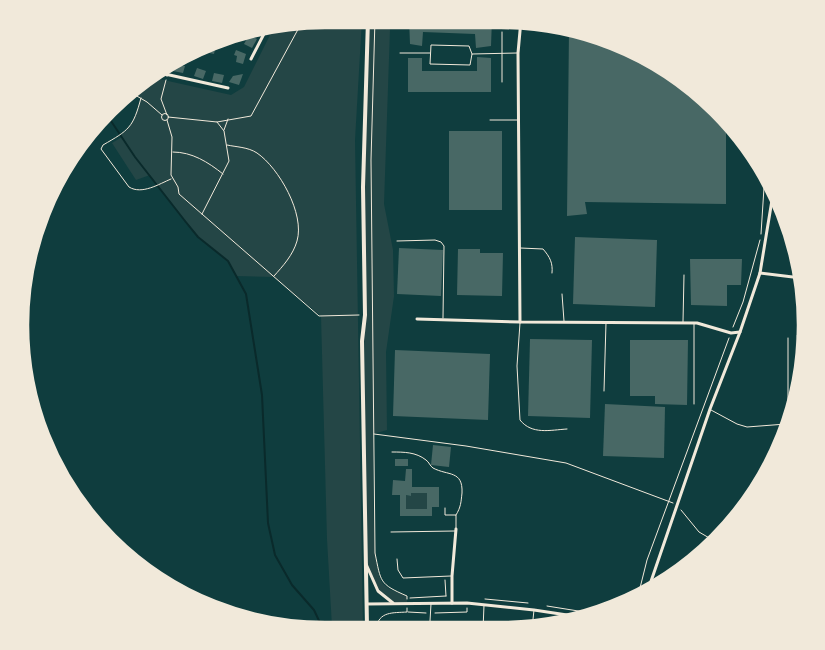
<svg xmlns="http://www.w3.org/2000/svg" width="825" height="650" font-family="Signika,sans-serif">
  <rect width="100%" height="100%" fill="#0f3d3e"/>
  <g fill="#244646">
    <path d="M 325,19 L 362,19 L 355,140 L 363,627 L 332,627 L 327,539 L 321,316 L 274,277 L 236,276 L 228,261 L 198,237 L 150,175 L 136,180 L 112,143 L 122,137 L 121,135 C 135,123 136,116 141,98 L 130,92 L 150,77 L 231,95 L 244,87 L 275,25 Z"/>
    <path d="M 368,19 L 400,19 L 390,29 L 384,204 L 393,250 L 394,296 L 386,352 L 387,430 L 373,434 C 374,462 370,566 383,584 C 388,590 400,593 407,596 L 407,604 L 394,604 L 378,591 L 366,564 L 363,187 Z"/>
    <path d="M 411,493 L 427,493 L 427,509 L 406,509 L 406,495 L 411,496 Z"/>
  </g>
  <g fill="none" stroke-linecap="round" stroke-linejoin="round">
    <path stroke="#0a2a2b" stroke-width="2" d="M 105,112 L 135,157 L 185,221 L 198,237 L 228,261 L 246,294 L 262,395 L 268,523 L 275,555 L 292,585 L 314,610 L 322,627"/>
  </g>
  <g fill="#486865" fill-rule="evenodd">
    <path d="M 409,19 L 492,19 L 491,46 L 476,48 L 475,34 L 423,32 L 422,46 L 410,44 Z"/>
    <path d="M 569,29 L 599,35 L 702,95 L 726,125 L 726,204 L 585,202 L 587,214 L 567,216 Z"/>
    <path d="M 249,35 L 257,39 L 252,48 L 244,44 Z"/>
    <path d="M 211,44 L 216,45 L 214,54 L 205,52 L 205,55 L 198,54 L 199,49 L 207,49 L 208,45 Z"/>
    <path d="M 236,50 L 246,54 L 243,64 L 236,62 L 237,56 L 234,55 Z"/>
    <path d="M 477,57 L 491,58 L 491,92 L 408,92 L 408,58 L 422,58 L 422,71 L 477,71 Z"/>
    <path d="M 176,60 L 182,61 L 181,66 L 185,66 L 183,73 L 173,71 Z"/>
    <path d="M 197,68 L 206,71 L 203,79 L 194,76 Z"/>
    <path d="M 214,73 L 224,75 L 222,83 L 212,81 Z"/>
    <path d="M 243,74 L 239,85 L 229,82 L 233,76 Z"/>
    <rect x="449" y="131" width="53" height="79"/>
    <path d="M 575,237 L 657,240 L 655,307 L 573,304 Z"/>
    <path d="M 399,248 L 443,250 L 441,296 L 397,294 Z"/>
    <path d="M 458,249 L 480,249 L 480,253 L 503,253 L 502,296 L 457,295 Z"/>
    <path d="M 690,259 L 742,259 L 741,285 L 727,285 L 727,306 L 691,305 Z"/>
    <path d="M 796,335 L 800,335 L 797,388 L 795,388 Z"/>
    <path d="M 530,339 L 592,340 L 590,418 L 528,416 Z"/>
    <path d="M 630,340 L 688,340 L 687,405 L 655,404 L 655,396 L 630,396 Z"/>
    <path d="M 395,350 L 490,354 L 488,420 L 393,416 Z"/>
    <path d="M 605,404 L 665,407 L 664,458 L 603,456 Z"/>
    <path d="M 433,445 L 451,447 L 449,467 L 431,465 Z"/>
    <rect x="395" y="459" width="13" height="7"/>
    <path d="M 406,469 L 412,469 L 412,487 L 439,487 L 439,507 L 432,507 L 432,516 L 400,516 L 400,495 L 392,495 L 393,480 L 405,481 ZM 411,493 L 427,493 L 427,509 L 406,509 L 406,495 L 411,496 Z"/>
  </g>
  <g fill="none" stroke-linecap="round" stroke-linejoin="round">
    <g stroke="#f1e9da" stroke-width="1">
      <path d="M 375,19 L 371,160 L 375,553 C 381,582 379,584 407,596 L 407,599"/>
      <path d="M 166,80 L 161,99 L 167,115"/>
      <path d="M 130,92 L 147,102 L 162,115"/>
      <path d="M 141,98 C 133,128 129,130 103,145 L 101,149 L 129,187 C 142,195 159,184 171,179"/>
      <circle cx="165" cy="117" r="3.5"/>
      <path d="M 168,117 L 217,122 L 251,116 L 302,22"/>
      <path d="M 167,120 L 172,137 L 171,175 L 178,187 L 179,194 L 319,316 L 359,315"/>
      <path d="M 224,130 L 228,119"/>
      <path d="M 227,145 C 236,147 248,147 257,153 C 279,168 305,214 297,241 C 293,255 283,266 274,276"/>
      <path d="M 173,152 C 192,152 208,162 223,174"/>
      <path d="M 202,214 L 229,161 L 224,131 L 217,122"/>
      <path d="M 761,234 L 765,172"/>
      <path d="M 733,327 L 743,302 L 760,240"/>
      <path d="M 374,434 L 466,446 L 566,463 L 673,503"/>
      <path d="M 681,510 L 699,532 L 711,539"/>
      <path d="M 445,580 L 446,596"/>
      <path d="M 638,596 L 647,560 L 729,338"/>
      <path d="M 410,598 L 446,596"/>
      <path d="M 485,599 L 528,603"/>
      <path d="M 547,606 L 597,614"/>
      <path d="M 408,612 L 426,613"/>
      <path d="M 435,613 L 467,612 L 467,608"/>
      <path d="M 376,628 C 379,611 393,613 407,612 L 407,608"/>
    </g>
    <g stroke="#f1e9da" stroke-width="1">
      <path d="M 400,53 L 430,53"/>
      <path d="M 472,54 L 469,46 L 431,45 L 430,64 L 470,65 L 472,54 L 517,53"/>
      <path d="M 502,82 L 502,32"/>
      <path d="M 490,120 L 517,120"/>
      <path d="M 397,241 L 435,240 L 441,242 L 444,246 L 443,318"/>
      <path d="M 520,248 L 543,249 C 550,257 553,263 552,273"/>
      <path d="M 791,249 L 791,257"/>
      <path d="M 562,294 L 564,321"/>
      <path d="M 683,322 L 684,275"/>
      <path d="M 520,323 L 517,366 L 520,420 C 532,435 550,430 567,429"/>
      <path d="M 694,323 L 694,404"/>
      <path d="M 604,391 L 606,323"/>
      <path d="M 711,410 L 737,424 L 747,427 L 786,424"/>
      <path d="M 788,421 L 788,338"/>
      <path d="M 392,452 C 404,452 416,452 426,460 C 429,462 430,466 433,468 C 448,476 463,470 462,493 C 461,502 461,507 456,515"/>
      <path d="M 445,508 L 445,515 L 456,515 L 456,528"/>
      <path d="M 391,532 L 455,531"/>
      <path d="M 397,559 L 398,570 L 403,578 L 451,576"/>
      <path d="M 426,629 L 430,621 L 431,604"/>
      <path d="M 532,629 L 534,610"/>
      <path d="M 483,630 L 484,605"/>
    </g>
    <g stroke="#f1e9da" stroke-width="3">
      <path d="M 251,59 L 268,26"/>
      <path d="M 156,72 L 228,88"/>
      <path d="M 167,75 L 170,61"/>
      <path d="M 760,273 L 801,278"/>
      <path d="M 417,319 L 520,322 L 697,323 L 731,333 L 740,332"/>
      <path d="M 520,322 L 518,53 L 521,20"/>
      <path d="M 366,564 L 378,591 L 393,603"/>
      <path d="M 647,593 L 710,409 L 740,332 L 760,273 L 773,194"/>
      <path d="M 452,603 L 452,576 L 456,529"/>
      <path d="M 367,604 L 467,603 L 534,610 L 587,618"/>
    </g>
    <path stroke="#f1e9da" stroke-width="4" d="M 367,627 L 362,341 L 365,315 L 363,187 L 368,19"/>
  </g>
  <path d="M0 0H825V650H0ZM325 28H501A297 297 0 0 1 798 325V325A297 297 0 0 1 501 622H325A297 297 0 0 1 28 325V325A297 297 0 0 1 325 28Z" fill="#f1e9da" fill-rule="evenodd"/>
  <path fill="none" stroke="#f1e9da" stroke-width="2.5" d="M325 28H501A297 297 0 0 1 798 325V325A297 297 0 0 1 501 622H325A297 297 0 0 1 28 325V325A297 297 0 0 1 325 28Z"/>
</svg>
